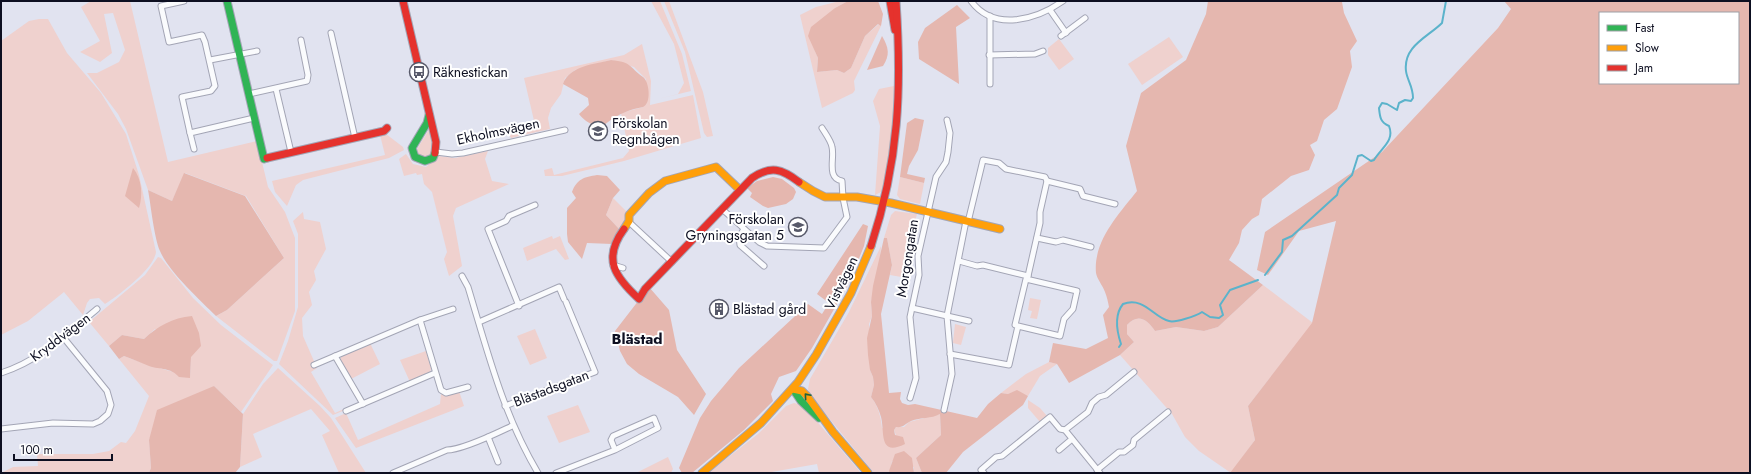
<svg xmlns="http://www.w3.org/2000/svg" width="1751" height="474" font-family="Jost,sans-serif">
  <rect width="100%" height="100%" fill="#e1e3f0"/>
  <g fill="#efd1ce">
    <path d="M 91,1 L 130,1 L 168,162 L 257,141 L 268,187 L 285,212 L 295,238 L 295,311 L 277,361 L 274,361 L 216,316 L 227,310 L 284,258 L 246,196 L 185,173 L 172,201 L 148,190 L 126,129 L 118,114 L 87,73 L 97,73 L 119,62 L 125,50 L 113,13 L 104,14 L 112,53 L 100,62 L 80,52 L 100,41 L 81,7 Z"/>
    <path d="M 651,1 L 660,1 L 682,54 L 691,91 L 658,99 L 678,94 L 684,83 L 674,44 Z"/>
    <path d="M 664,1 L 669,1 L 703,92 L 713,136 L 707,137 L 704,133 L 685,52 Z"/>
    <path d="M 840,1 L 848,1 L 835,8 L 814,48 L 818,58 L 817,72 L 837,70 L 844,73 L 851,68 L 865,36 L 879,24 L 881,26 L 854,81 L 855,90 L 853,93 L 822,108 L 800,15 L 816,7 Z"/>
    <path d="M 39,19 L 48,19 L 67,53 L 101,93 L 126,134 L 139,175 L 156,252 C 154,269 119,295 105,304 L 99,298 L 90,299 L 87,303 L 83,315 L 64,292 L 28,321 L 1,335 L 1,41 L 29,21 Z"/>
    <path d="M 1169,37 L 1183,57 L 1142,85 L 1128,64 Z"/>
    <path d="M 1059,39 L 1074,59 L 1059,70 L 1048,55 L 1048,48 Z"/>
    <path d="M 642,44 L 651,81 L 650,105 L 693,95 L 701,138 L 624,161 L 562,176 L 545,176 L 544,170 L 552,168 L 554,175 L 623,158 L 629,151 L 621,113 L 643,107 L 646,79 L 634,67 L 611,60 L 575,70 L 565,78 L 561,94 L 551,108 L 548,118 L 550,129 L 511,138 L 509,135 L 536,129 L 524,78 L 624,55 Z"/>
    <path d="M 894,86 C 893,116 892,165 881,192 L 875,195 L 880,126 L 873,101 L 879,89 Z"/>
    <path d="M 430,128 L 433,143 L 432,154 L 424,157 L 419,155 L 417,149 Z"/>
    <path d="M 386,134 L 403,147 L 404,150 L 389,158 L 303,180 L 296,185 L 287,206 L 275,192 L 272,181 L 385,155 L 380,135 Z"/>
    <path d="M 488,151 L 485,159 L 492,181 L 509,184 L 456,208 L 453,216 L 462,266 L 449,276 L 444,259 L 447,252 L 432,192 L 424,184 L 422,174 L 417,175 L 416,173 L 404,176 L 399,159 L 406,154 L 413,164 L 426,167 L 438,156 L 455,158 Z"/>
    <path d="M 900,177 L 924,183 L 920,204 L 900,199 L 897,195 Z"/>
    <path d="M 613,198 L 628,213 L 620,230 L 606,215 Z"/>
    <path d="M 895,211 L 917,214 L 907,255 L 909,273 L 907,278 L 890,275 L 892,265 L 887,238 L 884,238 L 891,215 Z"/>
    <path d="M 303,212 L 304,219 L 320,222 L 326,249 L 314,271 L 316,280 L 309,292 L 312,305 L 302,318 L 303,336 L 317,368 L 311,372 L 335,413 L 344,409 L 345,410 L 333,415 L 279,364 L 288,341 L 298,307 L 298,234 L 293,221 Z"/>
    <path d="M 552,236 L 553,239 L 560,236 L 569,259 L 565,260 L 556,249 L 527,261 L 523,248 Z"/>
    <path d="M 881,246 L 880,263 L 871,302 L 872,316 L 869,324 L 870,370 L 873,377 L 874,385 L 871,397 C 878,406 881,417 882,428 L 896,435 L 894,430 L 896,427 L 904,427 L 909,422 L 940,414 L 941,435 L 916,458 L 922,473 L 914,473 L 914,467 L 892,461 L 890,473 L 874,473 L 810,395 L 808,389 L 810,379 L 849,312 Z"/>
    <path d="M 158,257 L 161,258 L 193,298 L 221,325 L 273,365 L 241,412 L 214,386 L 149,439 L 151,468 L 149,473 L 1,473 L 13,467 L 38,466 L 37,454 L 93,454 L 109,451 L 121,442 L 126,443 L 135,431 L 149,396 L 119,359 L 124,356 C 146,365 168,370 190,377 L 191,357 L 155,329 L 144,339 L 122,335 L 109,346 L 89,322 L 145,275 Z"/>
    <path d="M 1263,285 L 1313,323 L 1248,406 L 1255,440 L 1231,473 L 1199,451 L 1185,437 L 1172,414 L 1120,355 L 1134,342 L 1127,334 L 1127,325 C 1138,313 1147,319 1155,331 L 1176,327 L 1204,331 L 1218,327 Z"/>
    <path d="M 1030,298 L 1041,300 L 1037,319 L 1030,318 L 1032,311 L 1028,310 Z"/>
    <path d="M 955,324 L 966,327 L 961,345 L 953,343 Z"/>
    <path d="M 535,329 L 547,358 L 530,365 L 517,336 Z"/>
    <path d="M 370,343 L 380,364 L 351,379 L 340,362 L 341,356 Z"/>
    <path d="M 426,351 L 431,368 L 430,373 L 410,382 L 400,360 Z"/>
    <path d="M 1049,362 L 1057,364 L 1040,376 L 1028,396 L 1017,391 L 1008,394 L 1001,393 L 1026,374 Z"/>
    <path d="M 278,368 L 320,406 L 331,418 L 366,473 L 339,473 L 322,435 L 330,431 L 311,409 L 253,434 L 262,457 L 240,467 L 243,414 L 263,384 Z"/>
    <path d="M 459,391 L 464,406 L 356,448 L 335,418 L 346,413 L 358,440 L 440,404 L 441,394 L 445,395 Z"/>
    <path d="M 1028,400 L 1040,408 L 1047,416 L 1040,422 L 1028,408 Z"/>
    <path d="M 794,403 L 798,404 L 808,411 L 861,473 L 819,473 L 817,464 L 766,473 L 708,473 L 758,434 L 786,406 Z"/>
    <path d="M 578,405 L 590,432 L 559,443 L 547,416 Z"/>
    <path d="M 668,457 L 673,469 L 671,473 L 636,473 Z"/>
  </g>
  <g fill="#e5b7af" fill-rule="evenodd">
    <path d="M 848,1 L 878,1 L 883,14 L 881,26 L 878,24 L 865,36 L 851,68 L 844,73 L 837,70 L 817,72 L 818,58 L 808,36 L 811,27 L 835,8 Z"/>
    <path d="M 1208,1 L 1344,1 L 1342,2 L 1344,13 L 1357,41 L 1350,51 L 1352,67 L 1337,109 L 1324,120 L 1317,141 L 1310,145 L 1315,155 L 1309,170 L 1291,176 L 1262,199 L 1259,215 L 1252,219 L 1242,230 L 1239,243 L 1229,260 L 1263,285 L 1218,327 L 1204,331 L 1176,327 L 1155,331 C 1147,319 1138,313 1127,325 L 1127,334 L 1134,342 L 1120,355 L 1069,383 L 1057,364 L 1049,362 L 1053,343 L 1086,349 L 1108,338 L 1103,315 L 1109,307 C 1108,302 1107,297 1105,292 C 1103,286 1097,279 1096,273 C 1093,241 1119,214 1137,191 L 1126,146 L 1141,93 L 1186,60 L 1206,14 Z"/>
    <path d="M 1504,1 L 1750,1 L 1750,473 L 1230,473 L 1255,440 L 1248,406 L 1312,323 L 1336,221 L 1299,231 L 1268,275 L 1257,270 L 1265,232 L 1382,152 L 1498,28 L 1511,9 ZM 1600,13 L 1738,13 L 1738,83 L 1600,83 Z"/>
    <path d="M 957,5 L 970,18 L 956,27 L 959,84 L 919,59 L 918,42 L 925,28 Z"/>
    <path d="M 882,36 C 889,48 890,55 883,66 L 867,70 Z"/>
    <path d="M 611,60 C 632,62 629,67 643,77 C 649,81 652,103 643,107 C 640,108 637,108 634,109 C 621,113 612,118 602,127 C 593,126 584,121 579,114 L 589,105 L 588,98 L 563,84 C 569,66 595,64 611,60 Z"/>
    <path d="M 915,118 L 924,120 L 918,150 L 909,166 L 907,174 L 925,178 L 924,183 L 900,177 L 907,123 Z"/>
    <path d="M 133,168 C 142,179 143,195 139,208 L 125,196 Z"/>
    <path d="M 184,173 L 245,196 L 284,258 L 227,310 L 216,316 C 200,300 169,272 160,251 C 154,237 151,206 148,190 L 172,201 Z"/>
    <path d="M 597,175 L 607,176 L 620,190 L 613,198 L 606,215 L 620,230 L 612,244 L 587,243 L 582,259 L 568,242 L 567,234 L 567,208 L 576,198 L 572,192 C 577,179 584,177 597,175 Z"/>
    <path d="M 773,177 L 782,179 L 794,188 L 796,192 L 793,199 L 786,204 L 768,208 L 763,206 L 750,197 L 752,193 L 747,188 L 757,181 Z"/>
    <path d="M 863,224 L 868,226 L 864,246 L 850,281 L 812,348 L 796,371 L 779,377 L 771,394 L 773,401 L 744,430 L 692,473 L 682,473 L 679,468 L 700,418 L 711,401 L 739,368 L 808,304 L 822,314 L 829,303 L 817,294 Z"/>
    <path d="M 884,238 L 887,238 L 892,265 L 881,314 L 889,393 L 901,392 L 900,399 L 902,403 L 908,405 L 915,404 L 977,418 L 988,404 L 1001,393 L 1008,394 L 1017,390 L 1028,396 L 1023,405 L 963,452 L 946,473 L 922,473 L 916,458 L 941,435 L 940,414 C 931,419 921,417 911,421 C 905,424 903,428 896,427 L 894,430 L 895,435 L 903,437 L 905,444 C 878,457 885,432 881,417 C 879,410 876,403 871,397 L 874,385 L 873,377 L 870,370 L 868,355 L 867,338 L 872,316 L 871,302 L 873,286 Z"/>
    <path d="M 649,287 L 669,310 L 677,350 L 706,394 L 694,415 L 678,397 L 639,374 L 627,364 L 620,351 L 615,331 Z"/>
    <path d="M 192,316 L 199,333 L 201,346 L 191,357 L 190,378 L 179,377 C 170,367 161,370 149,366 C 141,363 133,359 124,356 L 119,359 L 109,346 L 122,335 L 144,339 C 158,326 172,318 192,316 Z"/>
    <path d="M 214,386 L 243,414 L 240,467 L 235,473 L 149,473 L 151,468 L 149,440 L 157,410 Z"/>
    <path d="M 904,451 L 912,458 L 914,473 L 890,473 L 889,471 L 895,454 Z"/>
  </g>
  <g fill="none" stroke-linecap="round" stroke-linejoin="round">
    <g stroke="#5bb3cb" stroke-width="2">
      <path d="M 1265,275 L 1282,252 L 1283,240 L 1292,236 L 1337,195 L 1339,188 L 1352,175 L 1358,156 L 1362,155 L 1371,161 L 1374,160 C 1381,148 1395,141 1389,126 C 1380,122 1380,117 1379,108 L 1382,103 L 1387,104 L 1397,110 L 1399,103 L 1405,100 L 1411,101 L 1413,98 C 1413,86 1407,80 1406,71 C 1403,46 1428,37 1442,23 L 1446,1"/>
      <path d="M 1119,347 L 1121,344 C 1117,332 1114,315 1123,304 C 1144,296 1154,318 1169,321 C 1175,323 1196,316 1202,312 L 1210,317 L 1219,318 L 1223,315 L 1220,305 L 1230,290 L 1258,280"/>
    </g>
    <g stroke="#a3a5b5" stroke-width="7">
      <g id="street">
        <path d="M 184,1 L 161,6 L 169,42 L 202,35 L 205,42 L 215,86 L 211,91 L 182,97 L 190,133 L 254,118"/>
        <path d="M 971,1 C 994,32 1036,20 1063,1"/>
        <path d="M 1050,10 L 1066,33"/>
        <path d="M 331,33 L 355,138"/>
        <path d="M 1061,36 L 1085,18"/>
        <path d="M 989,55 L 1035,54 L 1043,51"/>
        <path d="M 210,60 L 257,51"/>
        <path d="M 990,84 L 990,16"/>
        <path d="M 276,89 L 291,152"/>
        <path d="M 249,94 L 307,81 L 308,75 L 301,40"/>
        <path d="M 190,133 L 194,149"/>
        <path d="M 436,152 L 452,154 L 463,153 L 565,130"/>
        <path d="M 1047,181 L 1080,189 L 1083,196 L 1115,204"/>
        <path d="M 722,209 L 759,242 L 767,246 L 824,248 L 847,217 L 843,198 L 842,181 C 826,178 835,158 832,147 C 831,141 825,133 822,128"/>
        <path d="M 629,222 L 672,262"/>
        <path d="M 968,222 L 983,160 L 999,163 L 1006,169 L 1045,177 L 1047,181 L 1040,212 L 1040,223 L 1028,276"/>
        <path d="M 744,229 L 739,237 L 740,245 L 764,266"/>
        <path d="M 1037,238 L 1056,242 L 1063,240 L 1091,247"/>
        <path d="M 959,261 L 977,266 L 983,265 L 1028,276 L 1027,279"/>
        <path d="M 613,265 L 623,268"/>
        <path d="M 462,276 L 468,287 C 488,353 503,414 538,473"/>
        <path d="M 519,306 L 488,229 L 506,221 L 509,216 L 535,205"/>
        <path d="M 912,308 L 969,321"/>
        <path d="M 453,309 L 420,320 L 441,390 L 446,393 L 468,387"/>
        <path d="M 479,322 L 559,287 L 564,299"/>
        <path d="M 950,354 L 1009,365 L 1018,326 L 1015,325 L 1026,279 L 1077,291 L 1073,309 L 1064,319 L 1060,336 L 1018,326"/>
        <path d="M 335,356 L 363,404"/>
        <path d="M 314,365 L 420,320"/>
        <path d="M 1,373 C 39,361 67,334 97,309"/>
        <path d="M 910,398 L 916,378 L 910,317 L 919,275 L 918,256 L 936,177 L 946,162 L 948,152 L 950,133 L 947,120"/>
        <path d="M 505,406 L 595,372 L 566,302"/>
        <path d="M 944,410 L 952,374 L 947,316 L 966,221"/>
        <path d="M 346,411 L 435,373"/>
        <path d="M 1,429 L 53,423 L 93,424 L 100,421 L 108,414 L 111,405 L 107,391 L 63,337"/>
        <path d="M 1065,430 L 1088,412 L 1092,403 L 1099,397 L 1106,395 L 1134,372"/>
        <path d="M 488,437 L 498,462"/>
        <path d="M 1059,450 L 1072,439"/>
        <path d="M 1097,470 L 1119,452 L 1124,452 L 1133,445 L 1134,440 L 1168,412"/>
        <path d="M 393,473 L 447,450 C 463,450 497,433 512,426"/>
        <path d="M 556,473 L 615,450 L 658,428 L 654,418 L 613,436 L 611,440 L 615,450"/>
        <path d="M 984,473 L 981,470 L 996,457 L 1002,456 L 1050,417 L 1060,429 L 1065,430 L 1100,473"/>
      </g>
    </g>
    <g stroke="#a3a5b5" stroke-width="9">
      <g id="fast">
        <path d="M 227,1 L 264,159 L 267,158"/>
        <path d="M 429,115 L 427,123 L 412,148 L 415,157 L 425,161 L 433,158 L 435,153"/>
        <path d="M 793,389 L 801,401 L 819,418"/>
      </g>
    </g>
    <g stroke="#a3a5b5" stroke-width="9">
      <g id="slow">
        <path d="M 799,182 L 813,191 L 825,197 L 857,197 L 891,203 L 1000,229"/>
        <path d="M 624,229 L 629,221 L 629,215 L 649,193 L 665,181 L 716,167 L 740,190"/>
        <path d="M 793,389 L 802,391 L 807,396 L 833,432 L 868,473"/>
        <path d="M 702,473 L 761,423 L 798,382 L 816,355 L 851,293 L 871,246"/>
      </g>
    </g>
    <g stroke="#a3a5b5" stroke-width="9">
      <g id="jam">
        <path d="M 403,1 L 436,142 L 435,153"/>
        <path d="M 890,1 L 895,30"/>
        <path d="M 267,158 L 384,131 L 387,128"/>
        <path d="M 624,229 C 602,259 615,277 639,299 L 645,289 L 752,178 C 771,165 782,169 799,182"/>
        <path d="M 871,246 C 899,161 902,89 896,1"/>
      </g>
    </g>
    <use href="#street" stroke="#fafbfd" stroke-width="5"/>
    <use href="#fast" stroke="#30b455" stroke-width="7"/>
    <use href="#slow" stroke="#ff9f0a" stroke-width="7"/>
    <use href="#jam" stroke="#e5322d" stroke-width="7"/>
  </g>
  <defs><path id="oneway-chevron" d="M-2-3.5L2.5 0L-2 3.5" fill="none" stroke-width="1.6" stroke-linecap="round" stroke-linejoin="round"/></defs>
  <use stroke="#1e623b" href="#oneway-chevron" transform="translate(807 396) rotate(-131)"/>
  <defs>
    <g id="bus-ring" transform="scale(1)"><circle r="9.5" fill="#fff" stroke="#575969" stroke-width="1.5"/><path d="M-5-6H5V4H4V6H2V4H-2V6H-4V4H-5ZM-3.5-4V0h7V-4ZM-3.5 1.2v1.5H-2V1.2ZM2 1.2v1.5H3.5V1.2Z" fill="#575969"/></g>
    <g id="school-ring" transform="scale(1)"><circle r="9.5" fill="#fff" stroke="#575969" stroke-width="1.5"/><path d="M0-5L7-2L0 1L-7-2ZM-4 1L0 2.5L4 1V4Q0 6-4 4Z" fill="#575969"/></g>
    <g id="building-ring" transform="scale(1)"><circle r="9.5" fill="#fff" stroke="#575969" stroke-width="1.5"/><path d="M-4-6H4V6H1V3H-1V6H-4ZM-2.5-4.3h1.7v1.8h-1.7ZM.8-4.3h1.7v1.8H.8ZM-2.5-1h1.7V.8h-1.7ZM.8-1h1.7V.8H.8Z" fill="#575969"/></g>
  </defs>
  <g fill-rule="evenodd">
    <use href="#bus-ring" x="419" y="72"/>
    <use href="#school-ring" x="598" y="131"/>
    <use href="#school-ring" x="798" y="227"/>
    <use href="#building-ring" x="719" y="309"/>
  </g>
  <g text-anchor="middle" stroke-width="4" stroke-linejoin="round" paint-order="stroke">
    <g font-size="14" fill="#0d0f21" stroke="#fff" text-anchor="start">
      <text x="433" y="77">Räknestickan</text>
      <text x="612" y="128">Förskolan<tspan x="612" dy="16">Regnbågen</tspan></text>
      <text x="784" y="224" text-anchor="end">Förskolan<tspan x="784" dy="16">Gryningsgatan 5</tspan></text>
      <text x="733" y="314">Blästad gård</text>
    </g>
    <g font-size="14" fill="#0d0f21" stroke="#fff">
      <text transform="translate(498 131) rotate(-12)" y="5">Ekholmsvägen</text>
      <text transform="translate(907 258) rotate(-81)" y="5">Morgongatan</text>
      <text transform="translate(841 283) rotate(-64)" y="5">Vistvägen</text>
      <text transform="translate(60 337) rotate(-37)" y="5">Kryddvägen</text>
      <text transform="translate(551 388) rotate(-21)" y="5">Blästadsgatan</text>
    </g>
    <g font-size="15" font-weight="bold" fill="#0d0f21" stroke="#fff">
      <text x="637" y="344">Blästad</text>
    </g>
  </g>
  <rect width="1751" height="474" fill="none" stroke="#0d0f21" stroke-width="4"/>
  <rect x="1599" y="12" width="140" height="72" fill="#ffffff" stroke="#9e9fa6"/>
  <rect x="1607" y="25" width="20" height="6" fill="#30b455" stroke="#9e9fa6"/>
  <text x="1635" y="32" font-size="12" fill="#0d0f21">Fast</text>
  <rect x="1607" y="45" width="20" height="6" fill="#ff9f0a" stroke="#9e9fa6"/>
  <text x="1635" y="52" font-size="12" fill="#0d0f21">Slow</text>
  <rect x="1607" y="65" width="20" height="6" fill="#e5322d" stroke="#9e9fa6"/>
  <text x="1635" y="72" font-size="12" fill="#0d0f21">Jam</text>
  <path d="M14 454v6h98v-6" fill="none" stroke="#0d0f21" stroke-width="2"/>
  <text x="20" y="454" font-size="12" fill="#0d0f21" stroke="#ffffff" stroke-width="3" paint-order="stroke">100 m</text>
</svg>
